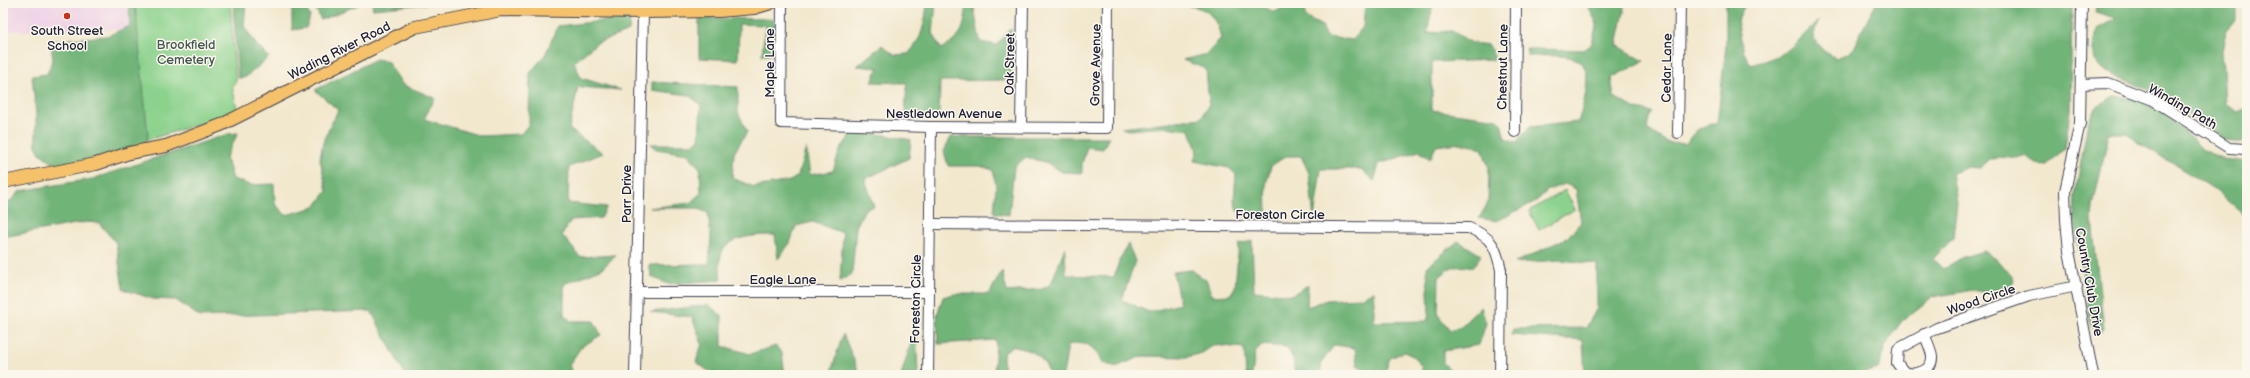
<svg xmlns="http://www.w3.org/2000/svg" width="2250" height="378" font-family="'Balsamiq Sans',sans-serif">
  <rect width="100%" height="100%" fill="#fbf7ec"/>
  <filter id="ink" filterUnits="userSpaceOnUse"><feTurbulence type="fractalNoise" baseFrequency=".025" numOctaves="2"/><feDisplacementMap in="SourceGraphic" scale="8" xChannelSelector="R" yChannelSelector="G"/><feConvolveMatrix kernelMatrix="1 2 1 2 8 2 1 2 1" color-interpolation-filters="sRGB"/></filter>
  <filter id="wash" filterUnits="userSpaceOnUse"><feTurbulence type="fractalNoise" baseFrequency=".012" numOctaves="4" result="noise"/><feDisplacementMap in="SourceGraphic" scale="16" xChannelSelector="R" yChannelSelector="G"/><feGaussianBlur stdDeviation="0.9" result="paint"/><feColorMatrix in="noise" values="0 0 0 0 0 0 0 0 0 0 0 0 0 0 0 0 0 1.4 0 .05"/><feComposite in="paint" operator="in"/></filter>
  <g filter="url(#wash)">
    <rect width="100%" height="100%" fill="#f2e8ce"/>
    <path fill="#efd0e6" d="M 3,3 L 130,3 L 132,29 L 3,31 Z"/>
    <g fill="#8cd28d" stroke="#577a64">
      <path d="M 133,3 L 230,3 L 236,82 L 232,86 L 238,112 L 147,140 Z"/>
      <path d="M 1565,190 L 1575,209 L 1539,230 L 1529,211 Z"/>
    </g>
    <g fill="#71b478" stroke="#4a6b5a">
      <path d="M 129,3 L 135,3 L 148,136 L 144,145 L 91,159 L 55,165 L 40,153 L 36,146 L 36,114 L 32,76 L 47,74 L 53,58 L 50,41 L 107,36 L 130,26 Z"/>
      <path d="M 233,3 L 246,3 L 244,26 L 257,46 L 269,57 L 246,77 L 238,78 Z"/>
      <path d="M 292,3 L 304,3 L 310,17 L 306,28 L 292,30 Z"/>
      <path d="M 313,3 L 358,3 L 358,5 L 321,20 Z"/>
      <path d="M 372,3 L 436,3 L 373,9 Z"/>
      <path d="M 597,3 L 738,3 L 603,5 Z"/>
      <path d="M 927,3 L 936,3 L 933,33 L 941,49 C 964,37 964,27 967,3 L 973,3 L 980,42 L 997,45 L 1011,28 L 1011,80 L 940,81 L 939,118 L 905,113 L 907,83 L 872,82 L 878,68 L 857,66 L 882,45 L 894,55 L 908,54 C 922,40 925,23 927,3 Z"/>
      <path d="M 1160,3 L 1255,3 L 1275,12 L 1290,3 L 1305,3 L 1305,17 L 1322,26 L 1327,37 L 1352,40 L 1363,27 L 1365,3 L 1436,3 L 1433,4 L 1427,33 L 1452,31 L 1472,43 L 1489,45 L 1496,60 L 1432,62 L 1432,110 L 1498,119 L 1501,123 L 1505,138 L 1516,142 L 1530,127 L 1578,122 C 1583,107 1595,69 1578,60 C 1568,54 1541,56 1528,56 L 1526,49 L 1584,50 L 1591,45 L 1597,24 L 1588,6 L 1576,3 L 1631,3 L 1625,7 L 1617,45 L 1644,61 L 1611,78 L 1614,97 L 1636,109 L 1652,112 L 1647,129 L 1668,143 L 1686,144 C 1694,131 1701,124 1717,124 L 1726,46 L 1726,3 L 1746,3 L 1737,21 L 1744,52 L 1750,65 C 1788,55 1791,48 1818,21 L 1813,37 L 1825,52 L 1836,58 L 1851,52 L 1876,3 L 2072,3 L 2070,110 L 2065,148 L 2047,165 L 2036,164 L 2026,156 L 1990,159 L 1980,168 L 1968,167 L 1952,173 L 1957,203 L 1953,238 L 1933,259 L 1943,269 L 1963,257 L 1984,251 L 1999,261 L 2014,279 L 2011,288 L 1987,293 L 1973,290 L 1932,297 L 1901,322 L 1885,346 L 1878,369 L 1854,375 L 1585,375 L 1583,340 L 1511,335 L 1513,329 L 1586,328 L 1597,308 L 1597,264 L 1561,260 L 1515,263 L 1568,237 L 1581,222 L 1576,189 L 1565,184 L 1548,190 L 1536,201 L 1497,221 L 1479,218 L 1488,203 L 1489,168 L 1482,148 L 1459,143 L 1436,146 L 1430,159 L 1419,151 L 1379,164 L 1374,181 L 1361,169 L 1321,169 L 1314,219 L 1309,173 L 1301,156 L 1286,156 L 1271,166 L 1266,184 L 1267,214 L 1237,211 L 1234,199 L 1236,175 L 1229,168 L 1194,161 L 1197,151 L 1190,130 L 1165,127 L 1129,130 L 1122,128 L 1201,118 L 1209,104 L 1206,69 L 1183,60 L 1207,54 L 1221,38 C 1212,0 1193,8 1160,3 Z"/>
      <path d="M 2096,3 L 2236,3 L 2236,20 L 2226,31 L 2222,51 L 2225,104 L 2238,112 L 2247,108 L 2247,142 L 2225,140 L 2214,131 L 2158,94 L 2100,69 C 2090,58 2095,43 2097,29 L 2116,18 L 2095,12 Z"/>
      <path d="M 630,18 L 629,31 L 597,43 L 574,62 L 581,78 L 621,90 L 578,87 L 569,129 L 603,153 L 569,167 L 568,203 L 607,207 L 601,218 L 571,220 L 562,235 L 580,257 L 616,255 L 603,268 L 564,284 L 564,315 L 571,321 L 594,321 L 601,335 L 581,347 L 569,365 L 573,375 L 405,375 L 371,311 L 200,317 L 176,300 L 153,299 L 123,289 L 116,243 L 99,223 L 86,222 L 3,237 L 3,209 L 20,191 L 92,179 L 228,134 L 238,133 L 226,157 L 233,179 L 250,185 L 274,184 L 275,204 L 286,215 L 315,207 L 327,191 L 320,159 L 323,142 L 338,110 L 315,90 L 376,59 L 387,61 L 403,85 L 435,98 L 424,119 L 481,136 L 521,134 L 529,124 L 530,73 L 545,55 L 558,26 Z"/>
      <path d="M 705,18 L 772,19 L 777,28 L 775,52 L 762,56 L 765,25 L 739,24 L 738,60 L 699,58 L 699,19 Z"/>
      <path d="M 652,82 L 738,87 L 738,112 L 747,132 L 734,153 L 732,178 L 754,187 L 790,181 L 798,176 L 806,148 L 810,175 L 833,171 L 840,150 L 852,133 L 885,135 L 911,140 L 909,158 L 865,179 L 874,206 L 865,209 L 856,227 L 852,274 L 840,281 L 843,233 L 813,222 L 796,226 L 790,243 L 778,259 L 775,235 C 760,235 734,235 724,249 C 718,257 720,271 721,280 L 668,284 L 652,277 L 649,265 L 709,264 L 711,238 L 708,213 L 696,208 L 649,208 L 690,203 L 701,193 L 700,168 L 688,154 L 656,149 L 650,144 L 692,144 L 699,140 L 701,105 L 689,95 L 652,90 Z"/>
      <path d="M 2114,96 L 2136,99 L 2163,111 L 2203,150 L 2223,159 L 2247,162 L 2247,218 L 2214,189 L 2136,141 L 2128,133 L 2109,133 L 2093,206 L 2092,221 L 2104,329 L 2098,334 L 2091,327 L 2074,220 L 2075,196 L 2088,122 L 2095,108 Z"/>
      <path d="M 951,137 L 1109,137 L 1103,149 L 1087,147 L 1082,164 L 1082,173 L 1062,172 L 1048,163 L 1026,157 L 1014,167 L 1009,215 L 994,213 L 996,186 L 993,170 L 980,166 L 948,166 L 944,151 Z"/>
      <path d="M 1252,241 L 1254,291 L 1292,295 L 1308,285 L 1307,307 L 1327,300 L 1360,298 L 1374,291 L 1374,322 L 1427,321 L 1429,314 L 1427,267 L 1458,241 L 1481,255 L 1474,266 L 1452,267 L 1439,277 L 1438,315 L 1450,330 L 1461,326 L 1481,307 L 1486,323 L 1479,345 L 1443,351 L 1443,363 L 1456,375 L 1422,375 L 1422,367 L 1413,356 L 1404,352 L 1390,358 L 1384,375 L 1369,375 L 1369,371 L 1357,365 L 1355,348 L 1334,345 L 1322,362 L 1320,375 L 1295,375 L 1293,359 L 1287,347 L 1261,345 L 1255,353 L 1252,375 L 1246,375 L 1244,348 L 1214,345 L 1202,353 L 1186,357 L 1142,356 L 1116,367 L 1102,363 C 1094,346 1087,340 1068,345 L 1063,375 L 1051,375 C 1040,353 1034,351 1011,346 L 1003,355 L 1004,375 L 994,375 L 996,340 L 938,344 L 937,315 L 943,297 L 953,294 L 989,294 L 1002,271 L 1007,292 L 1042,289 L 1051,284 L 1065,247 L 1066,275 L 1114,277 L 1119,261 L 1128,244 L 1135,261 L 1122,300 L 1149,312 L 1180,304 L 1173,272 L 1192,270 L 1207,281 L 1212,296 L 1230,295 L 1235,287 L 1239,244 Z"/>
      <path d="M 709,305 L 722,316 L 722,346 L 750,354 L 776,346 L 782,354 L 785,375 L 722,375 L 707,370 L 696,362 L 702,344 L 692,317 L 650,312 Z"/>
      <path d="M 916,327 L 918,375 L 901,375 Z"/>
      <path d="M 843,334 L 860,375 L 809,375 L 831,372 Z"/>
    </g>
  </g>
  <g filter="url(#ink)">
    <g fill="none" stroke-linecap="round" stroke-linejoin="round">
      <g stroke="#414051" stroke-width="12">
        <g id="minor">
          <path d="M 782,3 L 781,123 L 931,127 L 1107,128 L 1108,3"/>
          <path d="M 2082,3 L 2080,123 L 2065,191 L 2066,220 L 2069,251 L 2093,375"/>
          <path d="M 2081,84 L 2108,83 L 2153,100 L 2229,148 L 2247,149"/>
          <path d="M 1021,126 L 1023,3"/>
          <path d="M 1515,132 L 1516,3"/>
          <path d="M 1678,133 L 1680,3"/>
          <path d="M 930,224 L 1469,228 C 1492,237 1496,247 1501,270 L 1500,375"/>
          <path d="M 638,292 L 928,292"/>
          <path d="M 1924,334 C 1927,341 1931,349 1932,356 C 1933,371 1916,376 1904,372 L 1897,363 L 1898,349 L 1937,328 L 2029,296 L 2077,286"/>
          <path d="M 635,375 L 643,12"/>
          <path d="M 928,375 L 931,127"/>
        </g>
      </g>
      <g stroke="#414051" stroke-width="14">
        <path id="major" d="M 3,182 L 96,164 L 129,153 L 166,146 L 221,125 L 415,27 L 501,10 L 643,12 L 719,11 L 754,8 L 771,3"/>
      </g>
      <use href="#minor" stroke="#fff" stroke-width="10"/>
      <use href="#major" stroke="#f5c16b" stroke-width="12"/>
    </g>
  </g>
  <circle fill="#c8321e" stroke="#fbf7ec" stroke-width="1.5" cx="67" cy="16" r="4"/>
  <g text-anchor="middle" stroke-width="3" stroke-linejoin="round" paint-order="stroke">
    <g font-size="13" fill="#22223b" stroke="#fbf7ec">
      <text x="67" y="35">South Street<tspan x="67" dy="15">School</tspan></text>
    </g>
    <g font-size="13" fill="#425754" stroke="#fbf7ec">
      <text x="186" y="49">Brookfield<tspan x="186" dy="15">Cemetery</tspan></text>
    </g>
    <g font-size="13" fill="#22223b" stroke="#fbf7ec">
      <text transform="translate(339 50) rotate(-27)" y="5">Wading River Road</text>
      <text transform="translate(769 63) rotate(-90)" y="5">Maple Lane</text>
      <text transform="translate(1009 64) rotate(-89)" y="5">Oak Street</text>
      <text transform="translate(1095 65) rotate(-89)" y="5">Grove Avenue</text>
      <text transform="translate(1502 67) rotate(-89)" y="5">Chestnut Lane</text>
      <text transform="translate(1666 68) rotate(-89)" y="5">Cedar Lane</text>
      <text transform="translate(2183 106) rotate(30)" y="5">Winding Path</text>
      <text x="944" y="118">Nestledown Avenue</text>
      <text transform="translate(626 194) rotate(-90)" y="5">Parr Drive</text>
      <text x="1280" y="219">Foreston Circle</text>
      <text x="783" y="284">Eagle Lane</text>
      <text transform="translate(2090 282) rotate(80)" y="5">Country Club Drive</text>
      <text transform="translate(915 299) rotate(-89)" y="5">Foreston Circle</text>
      <text transform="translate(1981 299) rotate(-19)" y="5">Wood Circle</text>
    </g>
  </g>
  <rect width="2250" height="378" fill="none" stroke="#fbf7ec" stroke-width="16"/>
</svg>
